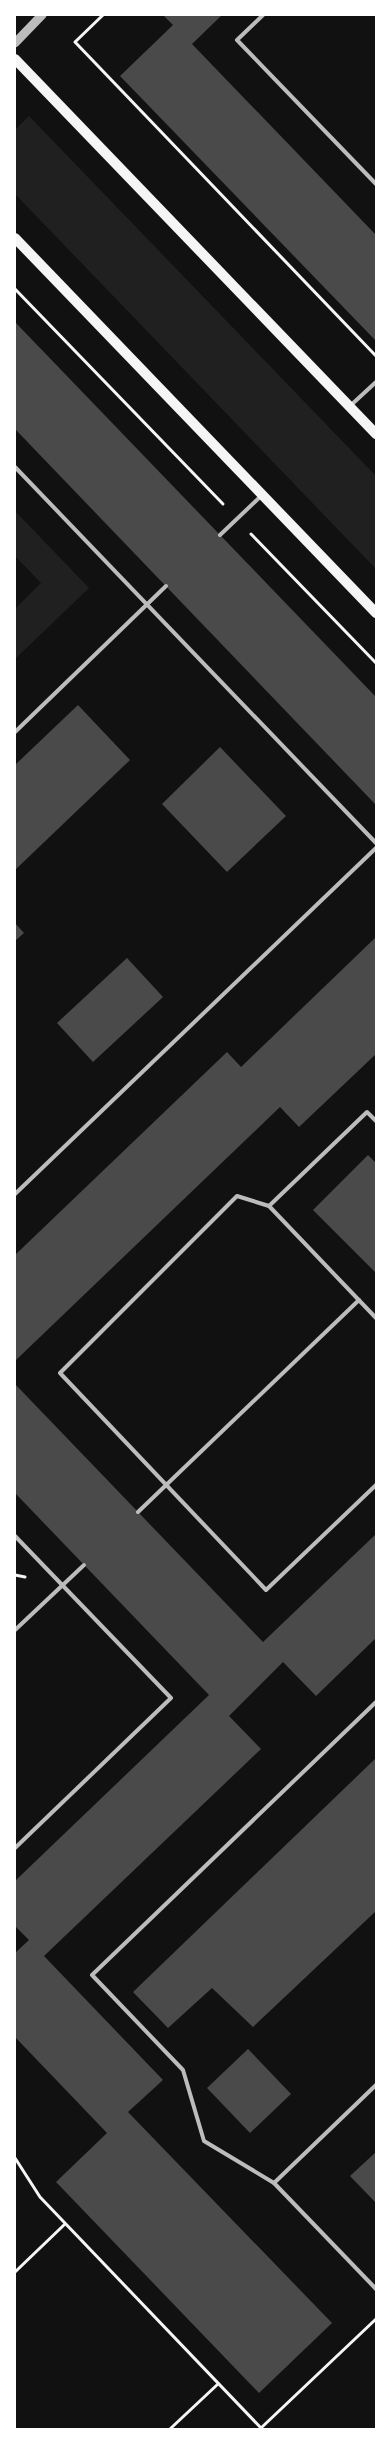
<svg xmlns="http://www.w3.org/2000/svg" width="391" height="2444" font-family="'DejaVu Sans',sans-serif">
  <rect width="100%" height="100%" fill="#111"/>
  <g fill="#202020">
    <path d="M 29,116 L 376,476 L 376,569 L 15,194 L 15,130 Z"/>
    <path d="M 15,511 L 89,588 L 15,659 L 15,609 L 41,583 L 15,556 Z"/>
  </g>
  <g fill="#4a4a4a">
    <path d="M 163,15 L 222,15 L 192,44 L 376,235 L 376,341 L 120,76 L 173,25 Z"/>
    <path d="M 15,322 L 376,697 L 376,805 L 15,429 Z"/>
    <path d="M 78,705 L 130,760 L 15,870 L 15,765 Z"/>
    <path d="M 220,747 L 286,816 L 227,872 L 162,804 Z"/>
    <path d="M 15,923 L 24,933 L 15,941 Z"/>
    <path d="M 376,937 L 376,1054 L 299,1127 L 280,1107 L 15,1361 L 15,1255 L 227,1052 L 241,1067 Z"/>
    <path d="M 127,958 L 163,997 L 93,1062 L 57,1023 Z"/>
    <path d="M 368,1155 L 376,1163 L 376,1273 L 313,1210 Z"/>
    <path d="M 15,1384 L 263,1642 L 376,1534 L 376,1638 L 316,1696 L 283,1662 L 229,1716 L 261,1749 L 44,1956 L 163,2080 L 128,2112 L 332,2323 L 259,2393 L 56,2182 L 107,2133 L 15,2037 L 15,1953 L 29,1940 L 15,1926 L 15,1881 L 209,1695 L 15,1493 Z"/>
    <path d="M 376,1758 L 376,1911 L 253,2027 L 212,1988 L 168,2028 L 133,1992 Z"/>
    <path d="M 248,2049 L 291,2094 L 250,2133 L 207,2088 Z"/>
    <path d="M 376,2152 L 376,2203 L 350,2176 Z"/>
  </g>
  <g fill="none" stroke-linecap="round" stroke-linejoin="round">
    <g stroke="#f5f5f5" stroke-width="3">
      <path d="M 103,15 L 75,42 L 376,356"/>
      <path d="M 15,289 L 223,504"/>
      <path d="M 251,534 L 376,663"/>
      <path d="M 15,1575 L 25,1577"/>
      <path d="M 15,2158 L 40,2197 L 261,2428 L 376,2319"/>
      <path d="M 15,2272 L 65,2224"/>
      <path d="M 170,2429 L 218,2384"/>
    </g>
    <g stroke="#bcbcbc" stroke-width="4">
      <path d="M 263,15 L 237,40 L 376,184"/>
      <path d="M 350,406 L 376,382"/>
      <path d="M 15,467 L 376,843"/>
      <path d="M 220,535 L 261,496"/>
      <path d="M 15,732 L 166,586"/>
      <path d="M 376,1121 L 367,1112 L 269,1206 L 376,1318"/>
      <path d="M 15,1194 L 376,848"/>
      <path d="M 269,1206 L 237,1196 L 60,1373 L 266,1590 L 376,1485"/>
      <path d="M 138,1512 L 359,1300"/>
      <path d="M 15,1536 L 171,1698 L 15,1848"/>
      <path d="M 15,1630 L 84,1565"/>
      <path d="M 376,1702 L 92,1975 L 183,2070 L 204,2141 L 274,2183 L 376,2289"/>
      <path d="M 274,2183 L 376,2085"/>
    </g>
    <path stroke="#bcbcbc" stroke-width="9" d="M 15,43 L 42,15"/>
    <g stroke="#f5f5f5" stroke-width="10">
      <path d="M 15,59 L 376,434"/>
      <path d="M 15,238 L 376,613"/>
    </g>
  </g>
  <rect width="391" height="2444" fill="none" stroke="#ffffff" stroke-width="32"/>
</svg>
